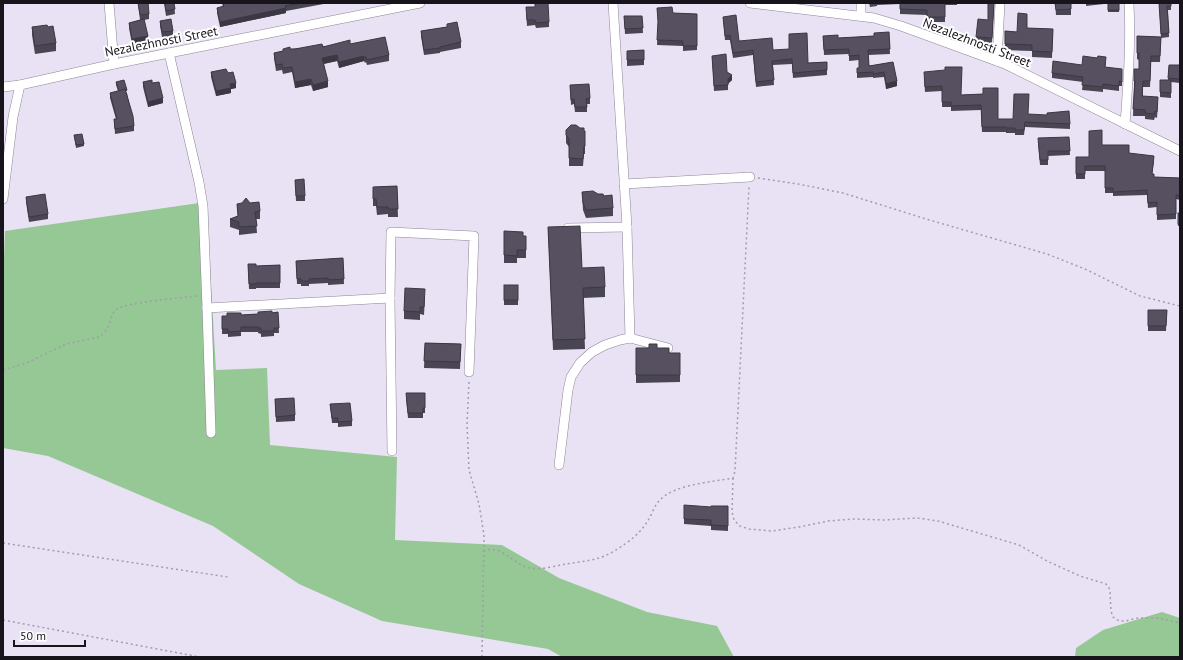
<svg xmlns="http://www.w3.org/2000/svg" width="1183" height="660" font-family="'PT Sans',sans-serif">
  <rect width="100%" height="100%" fill="#e9e2f4"/>
  <g fill="#95c894">
    <path d="M 206,202 L 216,370 L 267,368 L 270,445 L 397,457 L 395,540 L 502,545 L 559,578 L 647,612 L 717,626 L 734,657 L 562,657 L 548,649 L 382,621 L 299,584 L 213,526 L 48,456 L 3,448 L 3,389 L 4,383 L 3,284 L 5,231 Z"/>
    <path d="M 1162,612 L 1180,618 L 1180,657 L 1075,657 L 1076,648 L 1103,630 Z"/>
  </g>
  <g fill="none" stroke-linecap="round" stroke-linejoin="round">
    <g stroke="#8c8596" stroke-width="10">
      <g id="minor">
        <path d="M 109,3 L 114,64"/>
        <path d="M 613,3 L 627,227 L 630,338"/>
        <path d="M 750,3 L 874,18 L 901,26 L 1005,64 L 1180,151"/>
        <path d="M 861,3 L 861,16"/>
        <path d="M 169,53 L 199,182 L 203,206 L 207,308 L 390,298"/>
        <path d="M 997,61 L 1000,3"/>
        <path d="M 3,87 L 20,85"/>
        <path d="M 1125,124 C 1128,83 1131,44 1129,3"/>
        <path d="M 624,184 L 750,177"/>
        <path d="M 3,199 L 13,117 L 20,85 L 114,64 L 420,3"/>
        <path d="M 568,228 L 627,227"/>
        <path d="M 207,308 L 211,433"/>
        <path d="M 392,451 L 390,298 L 391,232 L 474,236 L 469,372"/>
        <path d="M 559,465 L 568,390 L 571,377 L 580,363 L 592,352 L 605,345 L 620,340 L 630,338 L 668,348"/>
      </g>
    </g>
    <g stroke="#a29cab" stroke-width="1.5" stroke-dasharray="2 3" stroke-linecap="butt">
      <path d="M 758,178 L 798,184 L 843,193 L 926,219 L 1047,254 L 1085,269 L 1140,296 L 1180,306"/>
      <path d="M 3,370 L 29,362 L 66,344 L 99,337 C 113,328 108,316 117,309 C 128,302 181,298 197,296"/>
      <path d="M 469,382 L 467,424 L 469,470 L 479,504 L 484,535 L 482,657"/>
      <path d="M 733,478 L 732,512 L 734,520 L 740,526 L 749,529 L 772,531 L 799,527 L 828,521 L 854,519 L 884,520 L 917,518 L 938,521 L 1019,545 L 1047,561 L 1080,576 L 1106,584 L 1109,588 L 1110,592 L 1111,611 L 1113,617 L 1119,621 L 1125,621 L 1138,618 L 1159,618 L 1180,623"/>
      <path d="M 3,543 L 228,577"/>
      <path d="M 483,551 C 504,544 512,565 530,568 C 541,570 555,566 566,564 C 578,562 590,561 602,557 C 617,551 639,536 647,522 C 652,515 654,505 661,499 C 676,484 713,482 733,478 L 735,471 L 749,186"/>
      <path d="M 3,620 L 200,657"/>
    </g>
    <use href="#minor" stroke="#fff" stroke-width="9"/>
  </g>
  <g fill="#4a4553">
    <path d="M 138,3 L 148,3 L 149,14 L 149,19 L 144,20 L 148,41 L 132,44 L 129,28 L 129,23 L 140,20 Z"/>
    <path d="M 164,3 L 174,3 L 175,14 L 166,16 Z"/>
    <path d="M 222,3 L 329,3 L 286,11 L 286,13 L 220,27 L 217,13 L 217,8 L 223,7 Z"/>
    <path d="M 869,3 L 957,3 L 957,5 L 945,5 L 945,22 L 927,22 L 927,15 L 900,14 L 900,4 L 877,5 L 877,6 L 870,7 Z"/>
    <path d="M 994,3 L 992,43 L 976,42 L 976,37 L 988,20 Z"/>
    <path d="M 1055,3 L 1071,3 L 1071,15 L 1056,15 Z"/>
    <path d="M 1086,3 L 1104,3 L 1104,4 L 1086,6 Z"/>
    <rect x="1108" y="3" width="11" height="9"/>
    <path d="M 1159,3 L 1171,3 L 1171,10 L 1168,10 L 1169,37 L 1161,38 Z"/>
    <path d="M 657,8 L 673,13 L 697,14 L 697,50 L 683,51 L 683,46 L 657,45 L 658,23 Z"/>
    <path d="M 526,12 L 549,22 L 549,27 L 536,28 L 535,25 L 527,26 Z"/>
    <path d="M 624,16 L 642,16 L 643,33 L 625,34 Z"/>
    <path d="M 723,17 L 739,41 L 773,50 L 808,63 L 827,62 L 827,75 L 793,78 L 792,64 L 773,65 L 774,85 L 756,87 L 753,55 L 733,58 L 730,40 L 725,40 Z"/>
    <path d="M 160,21 L 173,31 L 173,36 L 162,37 L 160,26 Z"/>
    <path d="M 447,24 L 461,42 L 461,48 L 440,52 L 440,53 L 424,55 L 421,36 L 421,31 L 447,27 Z"/>
    <path d="M 32,27 L 56,43 L 56,51 L 35,54 L 32,35 Z"/>
    <path d="M 1027,28 L 1053,29 L 1052,58 L 1032,57 L 1032,51 L 1005,50 L 1005,31 L 1017,32 Z"/>
    <path d="M 889,32 L 890,54 L 868,55 L 869,66 L 893,62 L 897,86 L 886,89 L 884,77 L 873,78 L 873,77 L 857,78 L 857,68 L 859,68 L 859,60 L 849,61 L 849,54 L 824,55 L 823,36 L 838,38 L 874,36 Z"/>
    <path d="M 1137,36 L 1161,37 L 1160,62 L 1151,62 L 1150,87 L 1143,87 L 1143,96 L 1158,104 L 1157,118 L 1155,117 L 1154,120 L 1145,119 L 1145,116 L 1133,116 L 1134,87 L 1134,81 L 1139,69 L 1139,60 L 1137,59 Z"/>
    <path d="M 350,44 L 389,55 L 389,61 L 367,65 L 366,62 L 365,63 L 364,61 L 339,68 L 337,61 L 324,64 L 328,87 L 313,91 L 311,85 L 295,88 L 292,72 L 283,74 L 282,70 L 276,71 L 274,58 L 274,53 L 283,51 L 283,49 L 290,49 Z"/>
    <path d="M 644,50 L 644,65 L 627,66 L 627,51 Z"/>
    <path d="M 712,56 L 727,72 L 732,80 L 728,83 L 728,90 L 714,91 Z"/>
    <path d="M 1106,62 L 1105,67 L 1122,74 L 1122,86 L 1119,86 L 1119,91 L 1103,89 L 1103,92 L 1082,90 L 1083,82 L 1052,78 L 1052,73 L 1082,65 Z"/>
    <path d="M 1169,65 L 1180,65 L 1180,83 L 1171,82 L 1171,98 L 1160,97 L 1160,80 L 1168,80 Z"/>
    <path d="M 211,72 L 228,73 L 236,88 L 231,89 L 231,93 L 216,96 L 211,77 Z"/>
    <path d="M 924,77 L 961,95 L 983,94 L 998,119 L 1013,119 L 1028,114 L 1070,124 L 1070,129 L 1025,127 L 1024,135 L 1015,135 L 1015,133 L 1006,133 L 1006,132 L 982,132 L 981,110 L 951,111 L 951,107 L 942,107 L 942,91 L 925,92 Z"/>
    <path d="M 116,82 L 127,93 L 134,126 L 134,131 L 115,134 L 114,119 L 116,119 L 110,98 L 110,93 L 118,91 L 116,85 Z"/>
    <path d="M 143,82 L 152,83 L 163,103 L 148,107 L 143,87 Z"/>
    <path d="M 570,85 L 590,98 L 590,104 L 587,104 L 587,112 L 575,112 L 574,104 L 571,105 Z"/>
    <path d="M 580,128 L 585,131 L 585,154 L 584,154 L 583,166 L 569,166 L 569,147 L 566,143 L 566,130 Z"/>
    <path d="M 74,135 L 84,144 L 84,146 L 76,148 Z"/>
    <path d="M 1069,137 L 1070,155 L 1048,156 L 1048,165 L 1040,165 L 1038,142 Z"/>
    <path d="M 1102,145 L 1154,161 L 1152,174 L 1154,177 L 1180,178 L 1180,200 L 1176,199 L 1176,219 L 1157,220 L 1157,207 L 1148,208 L 1147,195 L 1113,196 L 1113,193 L 1105,193 L 1105,171 L 1085,171 L 1085,179 L 1076,179 L 1076,157 L 1089,157 Z"/>
    <path d="M 295,180 L 305,196 L 305,201 L 296,201 Z"/>
    <path d="M 397,186 L 398,217 L 388,217 L 388,214 L 377,215 L 376,206 L 373,206 L 373,187 Z"/>
    <path d="M 582,192 L 604,196 L 613,208 L 613,216 L 586,218 L 583,210 Z"/>
    <path d="M 26,197 L 48,214 L 48,219 L 29,222 L 26,202 Z"/>
    <path d="M 250,203 L 260,211 L 260,219 L 256,219 L 257,233 L 239,235 L 239,230 L 230,227 L 230,219 L 238,216 L 237,204 Z"/>
    <rect x="1178" y="213" width="2" height="13"/>
    <path d="M 548,227 L 582,268 L 605,287 L 605,297 L 583,298 L 585,349 L 553,350 Z"/>
    <path d="M 504,231 L 523,236 L 526,236 L 526,258 L 517,258 L 517,263 L 504,263 Z"/>
    <path d="M 343,258 L 344,284 L 328,285 L 328,283 L 309,284 L 309,286 L 301,286 L 301,284 L 297,284 L 296,261 Z"/>
    <path d="M 248,264 L 256,266 L 280,265 L 280,288 L 256,288 L 256,289 L 249,289 Z"/>
    <rect x="504" y="285" width="14" height="20"/>
    <path d="M 425,297 L 424,315 L 420,314 L 420,320 L 404,319 L 404,311 Z"/>
    <path d="M 1148,310 L 1167,310 L 1166,331 L 1148,331 Z"/>
    <path d="M 278,312 L 279,333 L 274,333 L 274,336 L 261,337 L 261,334 L 258,333 L 258,332 L 241,332 L 241,336 L 228,337 L 228,334 L 222,334 L 222,322 L 227,316 L 241,315 L 258,314 Z"/>
    <path d="M 425,343 L 461,344 L 460,369 L 424,368 Z"/>
    <path d="M 636,348 L 657,348 L 669,353 L 680,353 L 680,382 L 636,383 Z"/>
    <path d="M 425,393 L 425,413 L 423,413 L 423,418 L 408,418 L 406,398 Z"/>
    <path d="M 275,399 L 295,415 L 295,421 L 276,422 Z"/>
    <path d="M 330,404 L 352,421 L 352,426 L 338,427 L 338,423 L 332,423 Z"/>
    <path d="M 728,506 L 728,531 L 711,530 L 711,526 L 684,524 L 684,519 L 711,507 Z"/>
  </g>
  <g fill="#3c3843">
    <path d="M 286,8 L 286,13 L 220,27 L 220,22 Z"/>
    <path d="M 148,36 L 148,41 L 132,44 L 132,39 Z"/>
    <path d="M 337,55 L 337,61 L 322,64 L 322,58 Z"/>
    <path d="M 364,56 L 364,61 L 339,68 L 339,62 Z"/>
    <path d="M 732,75 L 732,80 L 728,84 L 728,79 Z"/>
    <path d="M 311,79 L 311,85 L 295,88 L 295,82 Z"/>
    <path d="M 328,81 L 328,87 L 313,91 L 313,85 Z"/>
    <path d="M 897,81 L 897,86 L 886,89 L 886,84 Z"/>
    <path d="M 236,83 L 236,88 L 231,89 L 231,93 L 216,96 L 216,91 L 230,84 Z"/>
    <path d="M 163,98 L 163,103 L 148,107 L 148,102 Z"/>
  </g>
  <g fill="#565060" stroke="#3c3843">
    <path d="M 138,3 L 148,3 L 149,14 L 140,15 Z"/>
    <path d="M 165,3 L 174,3 L 175,9 L 166,11 Z"/>
    <path d="M 223,3 L 301,3 L 285,6 L 286,8 L 220,22 L 217,8 L 224,6 Z"/>
    <path d="M 535,3 L 548,3 L 549,22 L 536,23 L 535,20 L 527,20 L 526,7 L 535,7 Z"/>
    <path d="M 900,3 L 945,3 L 945,17 L 927,17 L 927,10 L 900,9 Z"/>
    <path d="M 988,3 L 994,3 L 992,38 L 976,37 L 978,19 L 988,20 Z"/>
    <path d="M 1055,3 L 1071,3 L 1071,9 L 1056,10 Z"/>
    <rect x="1108" y="3" width="11" height="7"/>
    <path d="M 1159,3 L 1171,3 L 1171,6 L 1167,6 L 1169,33 L 1161,34 Z"/>
    <path d="M 672,7 L 673,13 L 697,14 L 697,46 L 683,46 L 683,41 L 657,40 L 658,21 L 657,8 Z"/>
    <path d="M 1018,13 L 1027,14 L 1027,28 L 1053,29 L 1052,52 L 1032,51 L 1032,45 L 1005,44 L 1005,31 L 1017,32 Z"/>
    <path d="M 736,15 L 739,41 L 772,38 L 773,50 L 789,49 L 789,34 L 807,33 L 808,63 L 827,62 L 827,70 L 793,73 L 792,59 L 772,61 L 774,80 L 756,82 L 753,50 L 733,53 L 730,35 L 725,36 L 723,17 Z"/>
    <path d="M 624,16 L 642,16 L 643,28 L 625,29 Z"/>
    <path d="M 144,19 L 148,36 L 132,39 L 129,23 Z"/>
    <path d="M 171,19 L 173,31 L 162,32 L 160,21 Z"/>
    <path d="M 457,22 L 461,42 L 440,47 L 440,48 L 424,50 L 421,31 L 447,27 L 447,24 Z"/>
    <path d="M 47,25 L 48,27 L 53,26 L 56,43 L 35,46 L 32,27 Z"/>
    <path d="M 889,32 L 890,49 L 868,50 L 869,66 L 893,62 L 897,81 L 886,84 L 884,72 L 873,74 L 873,72 L 857,73 L 857,68 L 859,68 L 859,55 L 849,56 L 849,49 L 824,50 L 823,36 L 838,35 L 838,38 L 874,36 L 874,33 Z"/>
    <path d="M 1137,36 L 1161,37 L 1160,56 L 1151,56 L 1150,81 L 1143,81 L 1142,96 L 1158,97 L 1157,112 L 1155,111 L 1154,114 L 1145,113 L 1145,110 L 1133,109 L 1135,81 L 1134,81 L 1134,69 L 1139,69 L 1139,53 L 1137,53 Z"/>
    <path d="M 385,37 L 389,55 L 367,60 L 366,57 L 365,57 L 364,56 L 339,62 L 337,55 L 322,58 L 328,81 L 313,85 L 311,79 L 295,82 L 292,67 L 283,68 L 282,64 L 276,65 L 274,53 L 283,51 L 283,49 L 290,47 L 290,49 L 295,49 L 322,44 L 323,47 L 350,40 L 350,44 Z"/>
    <path d="M 644,50 L 644,60 L 627,60 L 627,51 Z"/>
    <path d="M 726,54 L 727,72 L 732,75 L 728,79 L 728,85 L 714,86 L 712,56 Z"/>
    <path d="M 1083,56 L 1097,58 L 1098,56 L 1106,57 L 1105,67 L 1122,69 L 1122,82 L 1119,81 L 1119,86 L 1103,84 L 1103,87 L 1082,85 L 1083,77 L 1052,73 L 1053,61 L 1082,65 Z"/>
    <path d="M 1169,65 L 1180,65 L 1180,79 L 1168,78 Z"/>
    <path d="M 945,67 L 962,67 L 961,95 L 983,94 L 983,88 L 998,88 L 998,119 L 1013,119 L 1014,94 L 1029,94 L 1028,114 L 1047,115 L 1047,113 L 1069,111 L 1070,124 L 1025,122 L 1024,130 L 1015,130 L 1015,128 L 1006,128 L 1006,127 L 982,127 L 981,105 L 951,106 L 951,102 L 942,102 L 942,86 L 925,87 L 924,72 L 945,70 Z"/>
    <path d="M 226,69 L 228,73 L 233,72 L 236,83 L 230,84 L 231,88 L 216,91 L 211,72 Z"/>
    <path d="M 124,80 L 127,90 L 126,91 L 125,89 L 119,91 L 116,82 Z"/>
    <path d="M 152,80 L 152,83 L 159,82 L 163,98 L 148,102 L 143,82 Z"/>
    <path d="M 1160,80 L 1171,80 L 1171,93 L 1160,92 Z"/>
    <path d="M 589,84 L 590,98 L 586,99 L 587,107 L 575,107 L 574,99 L 571,100 L 570,85 Z"/>
    <path d="M 125,89 L 133,116 L 134,126 L 115,129 L 114,119 L 117,119 L 110,93 Z"/>
    <path d="M 571,125 L 576,125 L 580,128 L 584,128 L 584,131 L 585,131 L 585,146 L 584,146 L 583,159 L 569,158 L 569,139 L 566,135 L 566,130 Z"/>
    <path d="M 1102,130 L 1102,145 L 1129,145 L 1129,153 L 1154,156 L 1152,174 L 1154,174 L 1154,177 L 1180,178 L 1180,195 L 1176,195 L 1176,214 L 1157,215 L 1157,202 L 1148,203 L 1147,190 L 1113,192 L 1113,188 L 1105,188 L 1105,166 L 1085,166 L 1085,174 L 1076,174 L 1076,157 L 1089,157 L 1089,131 Z"/>
    <path d="M 82,134 L 84,144 L 76,145 L 74,135 Z"/>
    <path d="M 1069,137 L 1070,151 L 1048,151 L 1048,160 L 1040,160 L 1038,138 Z"/>
    <path d="M 304,179 L 305,196 L 296,196 L 295,180 Z"/>
    <path d="M 397,186 L 398,209 L 388,209 L 388,207 L 377,207 L 376,199 L 373,199 L 373,187 Z"/>
    <path d="M 593,191 L 598,194 L 603,194 L 604,196 L 612,195 L 613,208 L 586,210 L 583,203 L 582,192 Z"/>
    <path d="M 45,194 L 48,214 L 29,217 L 26,197 Z"/>
    <path d="M 246,198 L 250,203 L 259,202 L 260,211 L 255,212 L 257,226 L 239,227 L 239,222 L 230,219 L 238,216 L 237,204 L 242,203 Z"/>
    <rect x="1178" y="213" width="2" height="11"/>
    <path d="M 580,226 L 582,268 L 604,267 L 605,287 L 583,288 L 585,339 L 553,340 L 548,227 Z"/>
    <path d="M 504,231 L 523,232 L 523,236 L 526,236 L 526,250 L 517,250 L 517,256 L 504,255 Z"/>
    <path d="M 343,258 L 344,279 L 328,280 L 328,278 L 309,279 L 309,281 L 301,281 L 301,279 L 297,279 L 296,261 Z"/>
    <path d="M 248,264 L 256,264 L 256,266 L 280,265 L 280,283 L 256,283 L 256,284 L 249,284 Z"/>
    <rect x="504" y="285" width="14" height="15"/>
    <path d="M 405,288 L 425,289 L 424,307 L 420,307 L 420,312 L 404,311 Z"/>
    <path d="M 1148,310 L 1167,310 L 1166,326 L 1148,326 Z"/>
    <path d="M 272,311 L 272,313 L 278,312 L 279,328 L 274,328 L 274,331 L 261,331 L 261,328 L 258,328 L 258,327 L 241,327 L 241,331 L 228,332 L 228,329 L 222,329 L 222,316 L 227,316 L 227,313 L 241,313 L 241,315 L 258,314 L 258,312 Z"/>
    <path d="M 425,343 L 461,344 L 460,362 L 424,361 Z"/>
    <path d="M 649,344 L 657,344 L 657,348 L 669,348 L 669,353 L 680,353 L 680,375 L 636,375 L 636,348 L 649,348 Z"/>
    <path d="M 406,393 L 425,393 L 425,408 L 423,408 L 423,413 L 408,413 Z"/>
    <path d="M 294,398 L 295,415 L 276,417 L 275,399 Z"/>
    <path d="M 350,403 L 352,421 L 338,422 L 338,418 L 332,418 L 330,404 Z"/>
    <path d="M 684,505 L 711,507 L 711,506 L 728,506 L 728,526 L 711,525 L 711,520 L 684,519 Z"/>
  </g>
  <g text-anchor="middle" stroke-width="4" stroke-linejoin="round" paint-order="stroke">
    <g font-size="13" fill="#17141b" stroke="#fff">
      <text transform="translate(161 41) rotate(-11)" y="5">Nezalezhnosti Street</text>
      <text transform="translate(977 42) rotate(21)" y="5">Nezalezhnosti Street</text>
    </g>
  </g>
  <rect width="1183" height="660" fill="none" stroke="#17141b" stroke-width="8"/>
  <path d="M14 640v6h71v-6" fill="none" stroke="#17141b" stroke-width="2"/>
  <text x="20" y="640" font-size="12" fill="#17141b" stroke="#ffffff" stroke-width="3" paint-order="stroke">50 m</text>
</svg>
